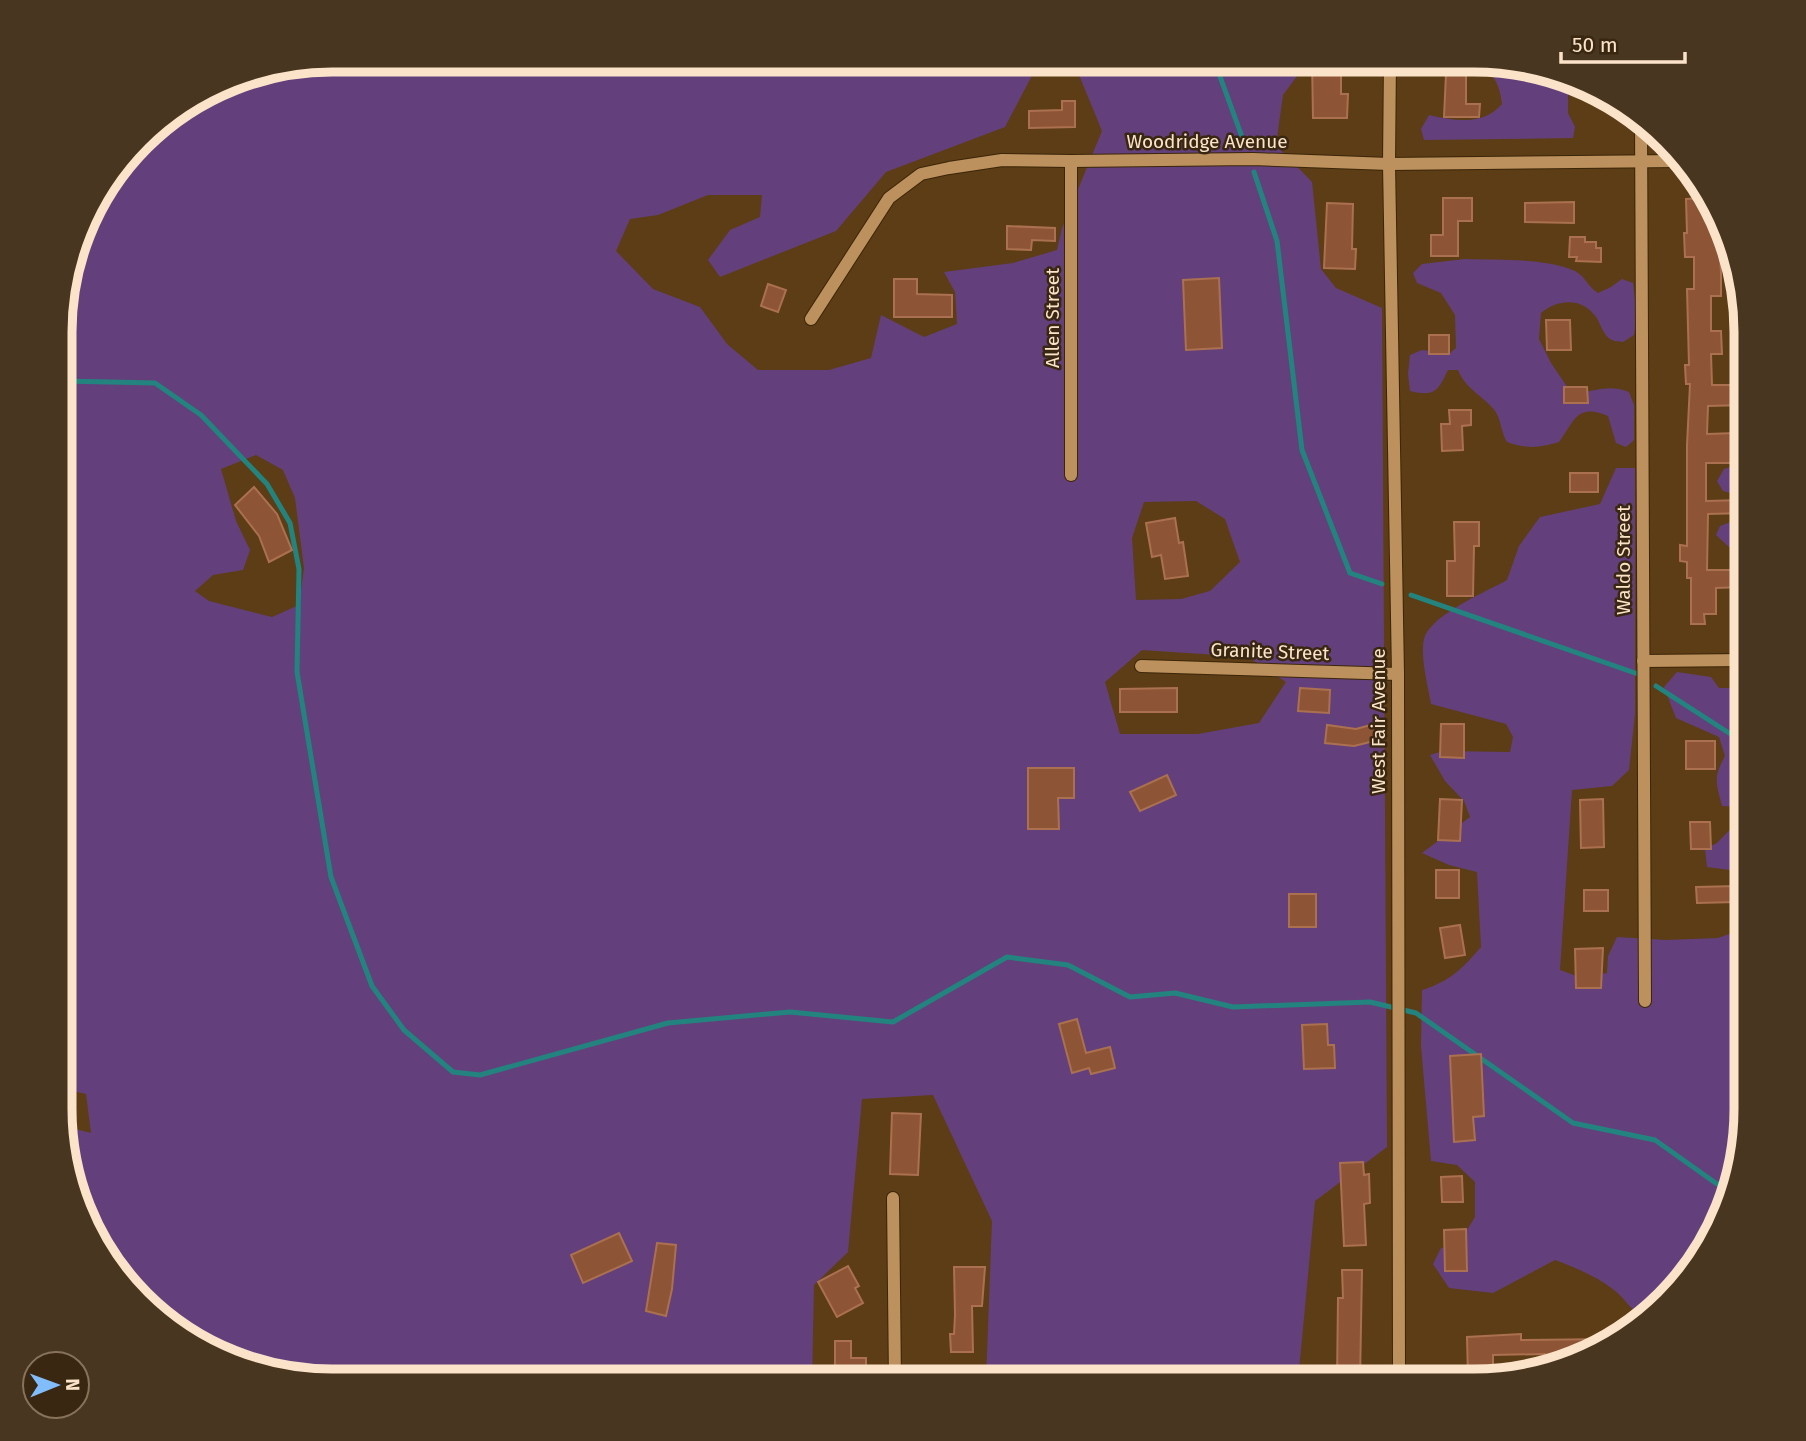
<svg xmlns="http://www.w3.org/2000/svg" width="1806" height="1441" font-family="'Fira Sans',sans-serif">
  <rect width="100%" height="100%" fill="#5c3d15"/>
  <g fill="#63407b" fill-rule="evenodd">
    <path d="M 331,60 L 1309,60 L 1283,95 L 1276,145 L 1312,182 L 1321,269 L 1336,288 L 1382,308 L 1387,1147 L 1315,1201 L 1298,1381 L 986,1381 L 992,1221 L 933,1095 L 862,1099 L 848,1252 L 814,1285 L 812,1381 L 314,1381 L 227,1361 L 152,1314 L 87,1230 L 60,1128 L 60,1125 L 91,1133 L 86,1094 L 60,1088 L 62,295 L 96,196 L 152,127 L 244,74 ZM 1037,66 L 1077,70 L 1102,131 L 1062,228 L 1057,250 L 1013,263 L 944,272 L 955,292 L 957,324 L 924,337 L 881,315 L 871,358 L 829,370 L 758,370 L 727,344 L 700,307 L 653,289 L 616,251 L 630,219 L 658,215 L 708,195 L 762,195 L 760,217 L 730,230 L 708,260 L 720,277 L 836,231 L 886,172 L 1005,127 ZM 256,455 L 283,470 L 295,498 L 304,568 L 299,605 L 272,617 L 209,601 L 195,591 L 213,575 L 243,570 L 250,550 L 236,521 L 221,469 ZM 1196,501 L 1225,519 L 1240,562 L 1210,591 L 1181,599 L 1136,600 L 1132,538 L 1144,502 ZM 1142,650 L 1248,657 L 1286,682 L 1259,723 L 1198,734 L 1120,734 L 1105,682 Z"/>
    <path d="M 1469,60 L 1492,60 L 1568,78 L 1568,113 L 1575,127 L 1573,138 L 1424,140 L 1421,129 L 1429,115 C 1455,121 1483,126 1502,104 C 1499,79 1491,70 1469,60 Z"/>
    <path d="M 1465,259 C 1495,260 1548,258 1575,271 C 1585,276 1588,287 1598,293 L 1611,287 L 1622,279 L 1633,283 L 1637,316 L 1634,335 L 1623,342 C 1619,341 1615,342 1612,340 C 1603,336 1601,324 1596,317 C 1582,297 1558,299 1541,313 L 1539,339 L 1551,363 L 1570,391 C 1590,396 1604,382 1629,392 L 1634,405 L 1634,440 L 1626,447 L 1616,443 L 1608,416 C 1576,403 1575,421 1559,442 C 1540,448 1526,449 1507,442 C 1501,432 1501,419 1495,411 C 1483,395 1466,390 1458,370 L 1448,370 C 1438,391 1435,397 1410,391 L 1408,374 L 1410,355 L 1422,350 L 1450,353 L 1456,348 L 1455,315 L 1441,293 L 1417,283 L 1413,273 L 1422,264 Z"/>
    <path d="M 1746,462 L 1746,497 L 1723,491 L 1717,481 L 1724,469 Z"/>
    <path d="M 1616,468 L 1635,468 L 1635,714 L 1629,770 L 1612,786 L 1572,790 L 1560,970 L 1582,978 L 1607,973 L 1608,956 L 1617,937 L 1666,940 L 1718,938 L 1746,928 L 1746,1128 L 1726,1214 L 1679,1289 L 1643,1315 C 1630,1311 1625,1298 1614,1290 C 1596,1276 1576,1268 1555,1260 L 1493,1293 L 1449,1288 L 1433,1264 L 1441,1248 L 1459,1243 L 1475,1217 L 1475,1182 L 1457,1165 L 1431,1161 L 1421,1046 L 1422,990 C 1449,982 1463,968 1481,947 L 1477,872 L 1449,865 L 1422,853 L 1470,817 L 1464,801 L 1445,781 L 1430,755 L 1443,751 L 1510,752 L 1513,737 L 1506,724 L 1431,704 C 1428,686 1420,657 1424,639 C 1430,615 1486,592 1507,580 L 1519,546 L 1540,517 L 1600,504 Z"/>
    <path d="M 1746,516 L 1746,563 L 1716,535 L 1720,526 Z"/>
    <path d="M 1677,672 L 1711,677 L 1719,688 L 1746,688 L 1746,872 L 1707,867 L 1705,849 L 1717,843 L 1741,818 L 1738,807 L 1722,806 C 1716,782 1713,778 1725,756 L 1719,737 L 1676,718 L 1664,687 Z"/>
  </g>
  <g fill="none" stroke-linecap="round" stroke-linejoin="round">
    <g stroke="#23837e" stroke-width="5">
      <path d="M 1214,60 L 1245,145"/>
      <path d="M 1254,172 L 1277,241 L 1302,450 L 1350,573 L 1382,584"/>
      <path d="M 62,381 L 155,383 L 201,415 L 267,484 L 290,523 L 299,569 L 297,672 L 331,877 L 372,986 L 404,1030 L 453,1072 L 480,1075 L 668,1023 L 790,1012 L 893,1022 L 1007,957 L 1068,965 L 1130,997 L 1175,993 L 1233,1007 L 1370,1002 L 1416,1013 L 1573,1123 L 1655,1140 L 1717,1184 L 1733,1183"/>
      <path d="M 1411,595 L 1638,674"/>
      <path d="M 1656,686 L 1746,744"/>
    </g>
  </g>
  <g fill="#8d5535" stroke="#ab7050" stroke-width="2">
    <path d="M 1312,60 L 1341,60 L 1341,94 L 1348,94 L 1347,118 L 1313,118 Z"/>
    <path d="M 1446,74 L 1466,74 L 1466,104 L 1480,104 L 1479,117 L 1444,117 Z"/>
    <path d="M 1062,101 L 1075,101 L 1075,127 L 1029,128 L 1029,111 L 1062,110 Z"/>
    <path d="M 1443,198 L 1472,198 L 1472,221 L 1458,221 L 1458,256 L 1431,256 L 1431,235 L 1443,235 Z"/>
    <path d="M 1705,198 L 1718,216 L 1721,273 L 1721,296 L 1711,296 L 1711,331 L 1721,331 L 1722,354 L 1711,354 L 1712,385 L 1745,385 L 1745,405 L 1708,406 L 1707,434 L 1736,433 L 1737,463 L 1706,463 L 1706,501 L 1744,500 L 1745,513 L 1708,514 L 1707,570 L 1743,570 L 1743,587 L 1716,588 L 1716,614 L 1704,614 L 1705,624 L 1691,624 L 1691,578 L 1687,578 L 1687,562 L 1680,561 L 1680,545 L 1687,546 L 1687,445 L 1690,384 L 1686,384 L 1685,365 L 1689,365 L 1687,289 L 1694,289 L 1694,257 L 1685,257 L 1684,233 L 1687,233 L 1686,199 Z"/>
    <path d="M 1574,202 L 1574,223 L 1525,222 L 1525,203 Z"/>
    <path d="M 1327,203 L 1353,204 L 1352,249 L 1356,249 L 1355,269 L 1324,268 Z"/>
    <path d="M 1007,226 L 1055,228 L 1055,241 L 1032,240 L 1031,250 L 1007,249 Z"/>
    <path d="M 1570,237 L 1585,237 L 1585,242 L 1596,242 L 1596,248 L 1601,248 L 1601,262 L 1576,261 L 1577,257 L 1569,257 Z"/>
    <path d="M 1219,278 L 1222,348 L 1186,350 L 1183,280 Z"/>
    <path d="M 894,279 L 917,279 L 917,294 L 952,295 L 952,317 L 894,317 Z"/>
    <path d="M 768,284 L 786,290 L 778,312 L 761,306 Z"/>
    <path d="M 1546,320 L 1570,320 L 1571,350 L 1547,350 Z"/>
    <rect x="1429" y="335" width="20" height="19"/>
    <path d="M 1564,387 L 1587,387 L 1588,403 L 1564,403 Z"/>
    <path d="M 1449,410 L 1471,410 L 1471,425 L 1462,426 L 1463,450 L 1442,451 L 1441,424 L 1450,424 Z"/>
    <rect x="1570" y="473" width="28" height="19"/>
    <path d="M 254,487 L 277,514 L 292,550 L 269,562 L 259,536 L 235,505 Z"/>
    <path d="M 1175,518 L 1179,543 L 1183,542 L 1188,576 L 1165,579 L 1161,555 L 1152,557 L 1146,523 Z"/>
    <path d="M 1454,522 L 1479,522 L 1479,546 L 1474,546 L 1473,596 L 1447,596 L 1447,561 L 1455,561 Z"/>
    <path d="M 1177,688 L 1177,712 L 1120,712 L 1120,689 Z"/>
    <path d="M 1300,688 L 1330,690 L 1329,713 L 1298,711 Z"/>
    <path d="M 1378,723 L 1382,739 L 1354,746 L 1325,743 L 1327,725 L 1356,729 Z"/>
    <path d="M 1441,724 L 1464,724 L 1464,758 L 1440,757 Z"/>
    <rect x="1686" y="741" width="29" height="28"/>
    <path d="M 1028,768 L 1074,768 L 1074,798 L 1058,798 L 1059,829 L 1028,829 Z"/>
    <path d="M 1167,775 L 1176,795 L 1140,811 L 1130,792 Z"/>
    <path d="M 1440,799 L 1462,800 L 1460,841 L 1438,840 Z"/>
    <path d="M 1603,799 L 1604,847 L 1581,848 L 1580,800 Z"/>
    <path d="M 1690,822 L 1710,822 L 1711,849 L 1691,849 Z"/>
    <rect x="1436" y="870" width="23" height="28"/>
    <path d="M 1737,886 L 1737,902 L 1697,903 L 1696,887 Z"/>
    <rect x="1584" y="890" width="24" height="21"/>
    <rect x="1289" y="894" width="27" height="33"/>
    <path d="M 1460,925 L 1465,955 L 1445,958 L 1440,928 Z"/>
    <path d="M 1603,948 L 1601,988 L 1576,988 L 1575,949 Z"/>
    <path d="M 1077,1019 L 1086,1053 L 1110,1047 L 1115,1068 L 1091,1074 L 1089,1068 L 1072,1073 L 1059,1024 Z"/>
    <path d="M 1327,1024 L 1328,1045 L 1334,1045 L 1335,1068 L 1304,1069 L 1302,1025 Z"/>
    <path d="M 1481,1054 L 1484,1116 L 1473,1117 L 1475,1140 L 1454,1142 L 1450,1056 Z"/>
    <path d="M 892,1113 L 921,1114 L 918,1175 L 890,1174 Z"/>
    <path d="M 1363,1162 L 1364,1175 L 1369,1174 L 1370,1203 L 1364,1204 L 1366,1245 L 1344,1246 L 1340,1163 Z"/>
    <path d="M 1462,1176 L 1463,1202 L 1442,1202 L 1441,1177 Z"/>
    <path d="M 1466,1229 L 1467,1271 L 1445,1271 L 1444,1230 Z"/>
    <path d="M 619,1233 L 632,1261 L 583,1283 L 571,1255 Z"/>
    <path d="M 657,1243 L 676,1245 L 672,1289 L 666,1316 L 646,1311 Z"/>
    <path d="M 848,1266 L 859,1286 L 855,1288 L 863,1303 L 837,1317 L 818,1282 Z"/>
    <path d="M 954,1267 L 985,1267 L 982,1306 L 972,1306 L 973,1352 L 951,1352 L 950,1334 L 954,1334 L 955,1315 Z"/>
    <path d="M 1342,1270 L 1362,1270 L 1360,1381 L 1337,1381 L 1338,1298 L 1343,1298 Z"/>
    <path d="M 1521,1334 L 1521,1340 L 1609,1339 L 1579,1361 L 1559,1365 L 1559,1360 L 1545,1360 L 1545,1354 L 1493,1355 L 1493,1376 L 1468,1377 L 1467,1337 Z"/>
    <path d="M 835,1341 L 851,1341 L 851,1358 L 866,1358 L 866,1381 L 835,1381 Z"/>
  </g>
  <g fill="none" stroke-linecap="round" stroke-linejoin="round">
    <g stroke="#3b2609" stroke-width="14">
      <g id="minor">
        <path d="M 1390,60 L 1389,164 L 1398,674 L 1399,1381"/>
        <path d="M 1641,119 L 1645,1001"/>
        <path d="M 811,319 L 889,198 L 921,174 L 949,168 L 1002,160 L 1071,161 L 1253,159 L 1389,164 L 1678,161"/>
        <path d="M 1071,475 L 1071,161"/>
        <path d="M 1643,661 L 1746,660"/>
        <path d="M 1141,666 L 1398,674"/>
        <path d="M 893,1198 L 895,1381"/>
      </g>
    </g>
    <use href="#minor" stroke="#bd915d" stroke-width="12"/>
  </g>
  <g text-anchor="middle" stroke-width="5" stroke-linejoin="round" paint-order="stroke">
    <g font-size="19" fill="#fbe3c9" stroke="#392711">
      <text x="1207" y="148">Woodridge Avenue</text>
      <text transform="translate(1052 318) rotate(-90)" y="7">Allen Street</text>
      <text transform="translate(1623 560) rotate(-90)" y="7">Waldo Street</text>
      <text transform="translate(1270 651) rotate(2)" y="7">Granite Street</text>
      <text transform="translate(1378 721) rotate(-90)" y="7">West Fair Avenue</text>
    </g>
  </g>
  <path d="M0 0H1806V1441H0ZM332 72H1474A260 260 0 0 1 1734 332V1109A260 260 0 0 1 1474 1369H332A260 260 0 0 1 72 1109V332A260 260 0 0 1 332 72Z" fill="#493620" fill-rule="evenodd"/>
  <path fill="none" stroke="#fbe3c9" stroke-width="9" d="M332 72H1474A260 260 0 0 1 1734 332V1109A260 260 0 0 1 1474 1369H332A260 260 0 0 1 72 1109V332A260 260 0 0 1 332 72Z"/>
  <g transform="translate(56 1385) rotate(89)"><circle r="33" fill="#392711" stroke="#87725b" stroke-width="2"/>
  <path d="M0-5L12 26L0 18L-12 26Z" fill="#81bdfa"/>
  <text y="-10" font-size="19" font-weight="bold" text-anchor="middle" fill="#fbe3c9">N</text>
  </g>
  <path d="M1561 52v10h124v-10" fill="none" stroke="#fbe3c9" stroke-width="3.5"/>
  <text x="1572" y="52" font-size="21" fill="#fbe3c9" stroke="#392711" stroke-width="5" paint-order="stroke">50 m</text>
</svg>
